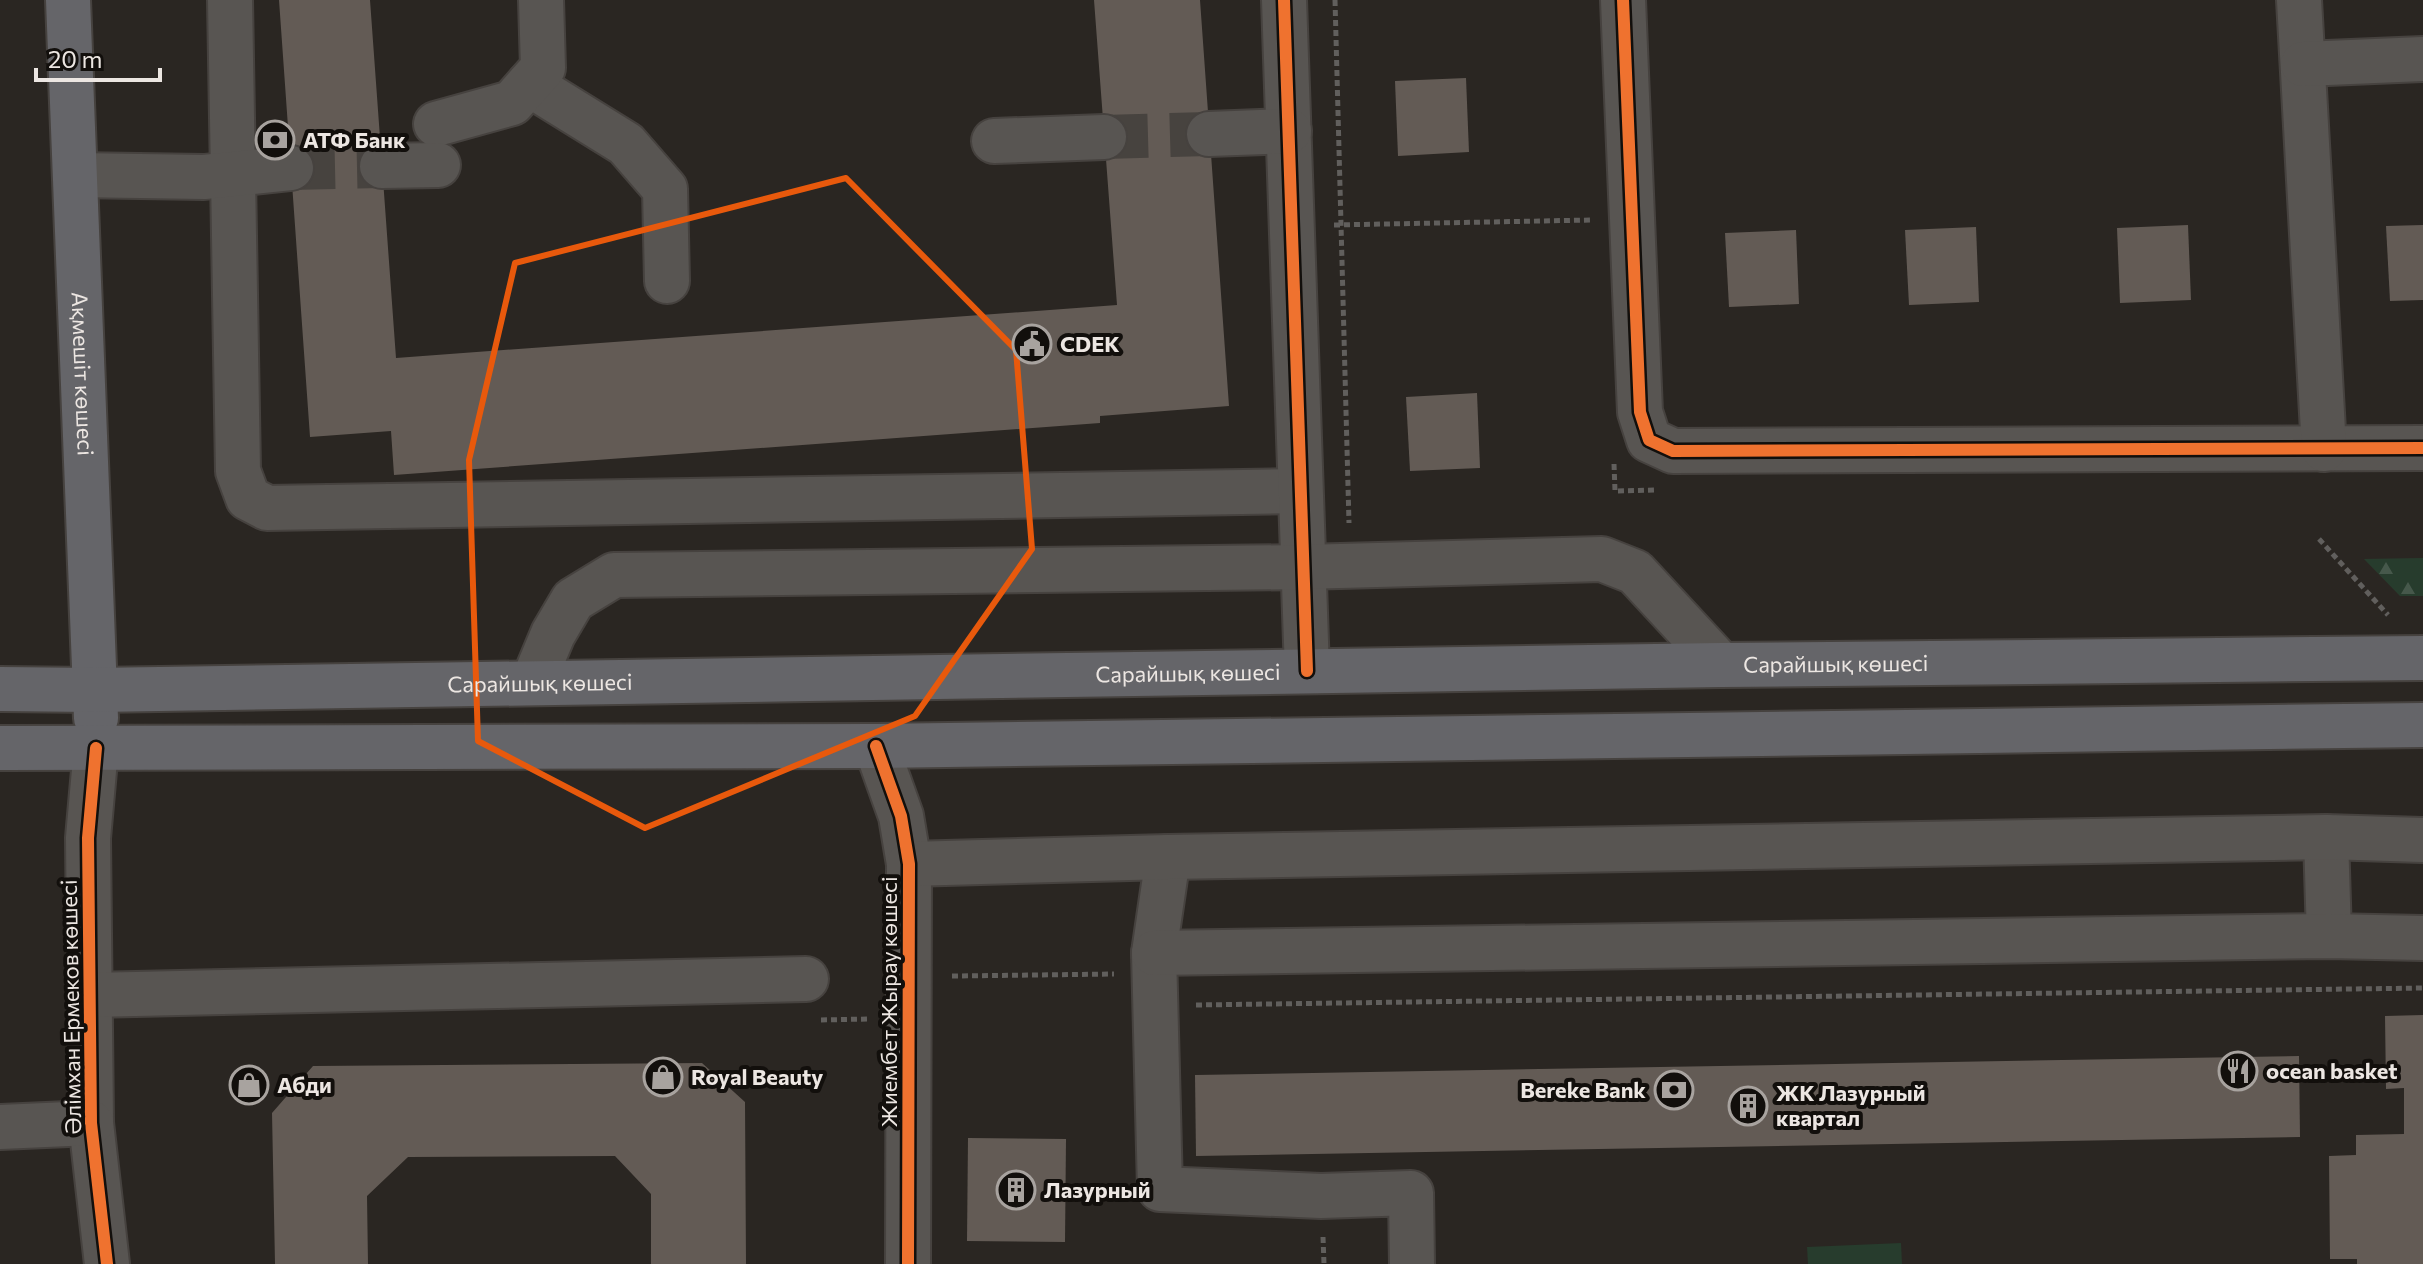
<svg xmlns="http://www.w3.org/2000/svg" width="2423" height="1264" font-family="Commissioner,sans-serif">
  <defs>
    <pattern id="forest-firs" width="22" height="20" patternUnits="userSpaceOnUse" patternTransform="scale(2)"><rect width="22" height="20" fill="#273c2d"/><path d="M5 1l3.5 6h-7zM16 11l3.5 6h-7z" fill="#46584b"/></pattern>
  </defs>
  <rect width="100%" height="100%" fill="#2a2622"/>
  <path fill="#273c2d" d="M 1901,1243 L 1902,1264 L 1808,1264 L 1807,1247 Z"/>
  <path fill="url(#forest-firs)" d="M 2423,558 L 2423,596 L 2400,596 L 2364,559 Z"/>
  <g fill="#635b55">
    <path d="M 279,0 L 370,0 L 396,358 L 1117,305 L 1094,0 L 1200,0 L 1229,406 L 1100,416 L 1100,423 L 394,475 L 391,431 L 310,437 Z"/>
    <path d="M 1466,78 L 1469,152 L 1398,156 L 1395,81 Z"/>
    <path d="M 2188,225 L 2191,300 L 2120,303 L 2117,228 Z"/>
    <path d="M 2423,225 L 2423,300 L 2390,301 L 2386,226 Z"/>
    <path d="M 1976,227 L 1979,302 L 1909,305 L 1905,230 Z"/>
    <path d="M 1796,230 L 1799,304 L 1729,307 L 1725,233 Z"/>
    <path d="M 1477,393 L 1480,468 L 1410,471 L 1406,397 Z"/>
    <path d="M 2423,1015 L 2423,1264 L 2357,1264 L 2357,1259 L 2330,1259 L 2329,1156 L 2356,1155 L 2356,1135 L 2404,1134 L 2404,1088 L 2386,1089 L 2385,1016 Z"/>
    <path d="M 2299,1056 L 2300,1137 L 1196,1156 L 1195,1075 Z"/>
    <path d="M 702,1063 L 745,1102 L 746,1264 L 651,1264 L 651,1194 L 615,1156 L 408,1157 L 367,1196 L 368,1264 L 275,1264 L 272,1113 L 313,1066 Z"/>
    <path d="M 968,1138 L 1066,1139 L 1065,1242 L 967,1241 Z"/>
  </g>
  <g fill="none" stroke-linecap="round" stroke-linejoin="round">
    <g stroke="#47433f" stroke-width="44" stroke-dasharray="44 22" stroke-linecap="butt">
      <path d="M 1104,137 L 1209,134"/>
      <path d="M 291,168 L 382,166"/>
    </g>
    <g stroke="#46423f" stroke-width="48">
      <g id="minor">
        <path d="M 230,0 L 238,471 L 248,498 L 267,508 L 1300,491"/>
        <path d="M 1284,0 L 1307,671"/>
        <path d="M 1623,0 L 1640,412 L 1649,440 L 1673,451 L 2423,448"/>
        <path d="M 2299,0 L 2324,449"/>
        <path d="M 2303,64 L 2423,59"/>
        <path d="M 529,84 L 626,144 L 665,189 L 667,281"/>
        <path d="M 436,124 L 512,103 L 543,68 L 541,0"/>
        <path d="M 1209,134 L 1289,131"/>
        <path d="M 994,141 L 1104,137"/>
        <path d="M 382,166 L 438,165"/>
        <path d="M 75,175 L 204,177 L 291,168"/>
        <path d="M 533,682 L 553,634 L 573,600 L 614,575 L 1303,567 L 1602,559 L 1635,572 L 1721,665"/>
        <path d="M 876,746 L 901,816 L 909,864 L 908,1264"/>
        <path d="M 96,748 L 88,838 L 91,1123 L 107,1264"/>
        <path d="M 2326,837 L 2329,936"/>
        <path d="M 1168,857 L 1154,953 L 1160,1189 L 1321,1196 L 1411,1193 L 1412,1264"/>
        <path d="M 909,864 L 1168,857 L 2326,837 L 2423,840"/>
        <path d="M 1154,953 L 2329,936 L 2423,938"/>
        <path d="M 91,995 L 806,979"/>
        <path d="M 0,1127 L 91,1123"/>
      </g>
    </g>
    <g stroke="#46423f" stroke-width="48">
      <g id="major">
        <path id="s1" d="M 68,0 L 96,718"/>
        <path id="s2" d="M 0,689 L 95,690 L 1721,665 L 2423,658"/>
        <path d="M 0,748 L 876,746 L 2423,725"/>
      </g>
    </g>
    <g stroke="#615f5d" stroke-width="5" stroke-dasharray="6 4" stroke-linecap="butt">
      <path d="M 1335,0 L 1349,523"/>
      <path d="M 1334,225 L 1592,220"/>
      <path d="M 1614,464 L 1615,491 L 1654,490"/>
      <path d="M 2319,539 L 2388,615"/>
      <path d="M 952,976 L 1114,974"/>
      <path d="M 1196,1005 L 2423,988"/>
      <path d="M 821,1020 L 867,1019"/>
      <path d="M 1323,1237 L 1324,1264"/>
    </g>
    <use href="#minor" stroke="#585552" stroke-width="44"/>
    <use href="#major" stroke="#656569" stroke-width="44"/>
    <g stroke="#120f0c" stroke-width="17">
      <g id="cycleway">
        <path d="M 1284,0 L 1307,671"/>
        <path d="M 1623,0 L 1640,412 L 1649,440 L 1673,451 L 2423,448"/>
        <path d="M 876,746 L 901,816 L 909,864 L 908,1264"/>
        <path d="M 96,748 L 88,838 L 91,1123 L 107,1264"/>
      </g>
    </g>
    <use href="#cycleway" stroke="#ef722f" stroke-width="12"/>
  </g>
  <path fill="none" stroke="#e8590c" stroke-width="6" stroke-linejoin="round" d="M 846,178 L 1016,350 L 1032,549 L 915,716 L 645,828 L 478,741 L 469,460 L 515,263 Z"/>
  <defs>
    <g id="bank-ring" transform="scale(2)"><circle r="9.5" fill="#120f0c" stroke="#a8a39f" stroke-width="1.5"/><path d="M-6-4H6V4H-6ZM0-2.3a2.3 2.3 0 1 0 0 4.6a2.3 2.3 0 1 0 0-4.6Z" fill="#a8a39f"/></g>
    <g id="civic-ring" transform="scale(2)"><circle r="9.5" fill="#120f0c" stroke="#a8a39f" stroke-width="1.5"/><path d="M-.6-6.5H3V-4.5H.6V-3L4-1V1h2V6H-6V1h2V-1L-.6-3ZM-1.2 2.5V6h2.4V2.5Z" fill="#a8a39f"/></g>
    <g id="restaurant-ring" transform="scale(2)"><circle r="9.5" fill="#120f0c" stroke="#a8a39f" stroke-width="1.5"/><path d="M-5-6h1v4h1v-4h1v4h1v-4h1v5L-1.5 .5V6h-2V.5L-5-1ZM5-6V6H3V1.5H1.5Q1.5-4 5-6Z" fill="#a8a39f"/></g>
    <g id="shop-ring" transform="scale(2)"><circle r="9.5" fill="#120f0c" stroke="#a8a39f" stroke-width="1.5"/><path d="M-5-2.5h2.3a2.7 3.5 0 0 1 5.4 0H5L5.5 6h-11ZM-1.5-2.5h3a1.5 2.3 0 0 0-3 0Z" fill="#a8a39f"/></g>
    <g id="building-ring" transform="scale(2)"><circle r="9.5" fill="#120f0c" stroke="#a8a39f" stroke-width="1.5"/><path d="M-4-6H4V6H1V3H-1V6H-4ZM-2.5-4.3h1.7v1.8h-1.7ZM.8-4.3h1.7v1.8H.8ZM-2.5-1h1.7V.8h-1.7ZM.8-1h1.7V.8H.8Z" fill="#a8a39f"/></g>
  </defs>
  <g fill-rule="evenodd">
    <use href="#bank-ring" x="275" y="140"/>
    <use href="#civic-ring" x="1032" y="344"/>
    <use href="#restaurant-ring" x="2238" y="1071"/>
    <use href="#shop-ring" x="663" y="1077"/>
    <use href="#shop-ring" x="249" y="1085"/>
    <use href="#bank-ring" x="1674" y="1090"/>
    <use href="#building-ring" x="1748" y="1106"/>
    <use href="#building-ring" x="1016" y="1190"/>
  </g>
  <g text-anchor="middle" stroke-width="8" stroke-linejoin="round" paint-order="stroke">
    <g font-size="22" font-weight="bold" fill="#ece6e2" stroke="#120f0c" text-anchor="start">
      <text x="303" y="148">АТФ Банк</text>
      <text x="1060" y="352">CDEK</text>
      <text x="2266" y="1079">ocean basket</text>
      <text x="691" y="1085">Royal Beauty</text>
      <text x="277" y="1093">Абди</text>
      <text x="1646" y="1098" text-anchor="end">Bereke Bank</text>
      <text x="1776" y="1101">ЖК Лазурный<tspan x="1776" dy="25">квартал</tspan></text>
      <text x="1044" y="1198">Лазурный</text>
    </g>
    <g font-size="22" fill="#ece6e2" stroke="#120f0c">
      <text dy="8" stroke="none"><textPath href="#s1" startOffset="374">Ақмешіт көшесі</textPath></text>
      <text dy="8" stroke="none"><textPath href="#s2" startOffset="1836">Сарайшық көшесі</textPath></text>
      <text dy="8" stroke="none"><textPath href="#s2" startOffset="1188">Сарайшық көшесі</textPath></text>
      <text dy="8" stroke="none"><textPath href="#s2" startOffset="540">Сарайшық көшесі</textPath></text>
      <text transform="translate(889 1002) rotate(-90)" y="8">Жиембет Жырау көшесі</text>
      <text transform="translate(71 1007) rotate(-91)" y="8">Әлімхан Ермеков көшесі</text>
    </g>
  </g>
  <path d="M36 68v12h124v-12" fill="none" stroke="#ece6e2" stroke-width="4"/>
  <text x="48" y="68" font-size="24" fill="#ece6e2" stroke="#120f0c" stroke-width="6" paint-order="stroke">20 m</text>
</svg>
